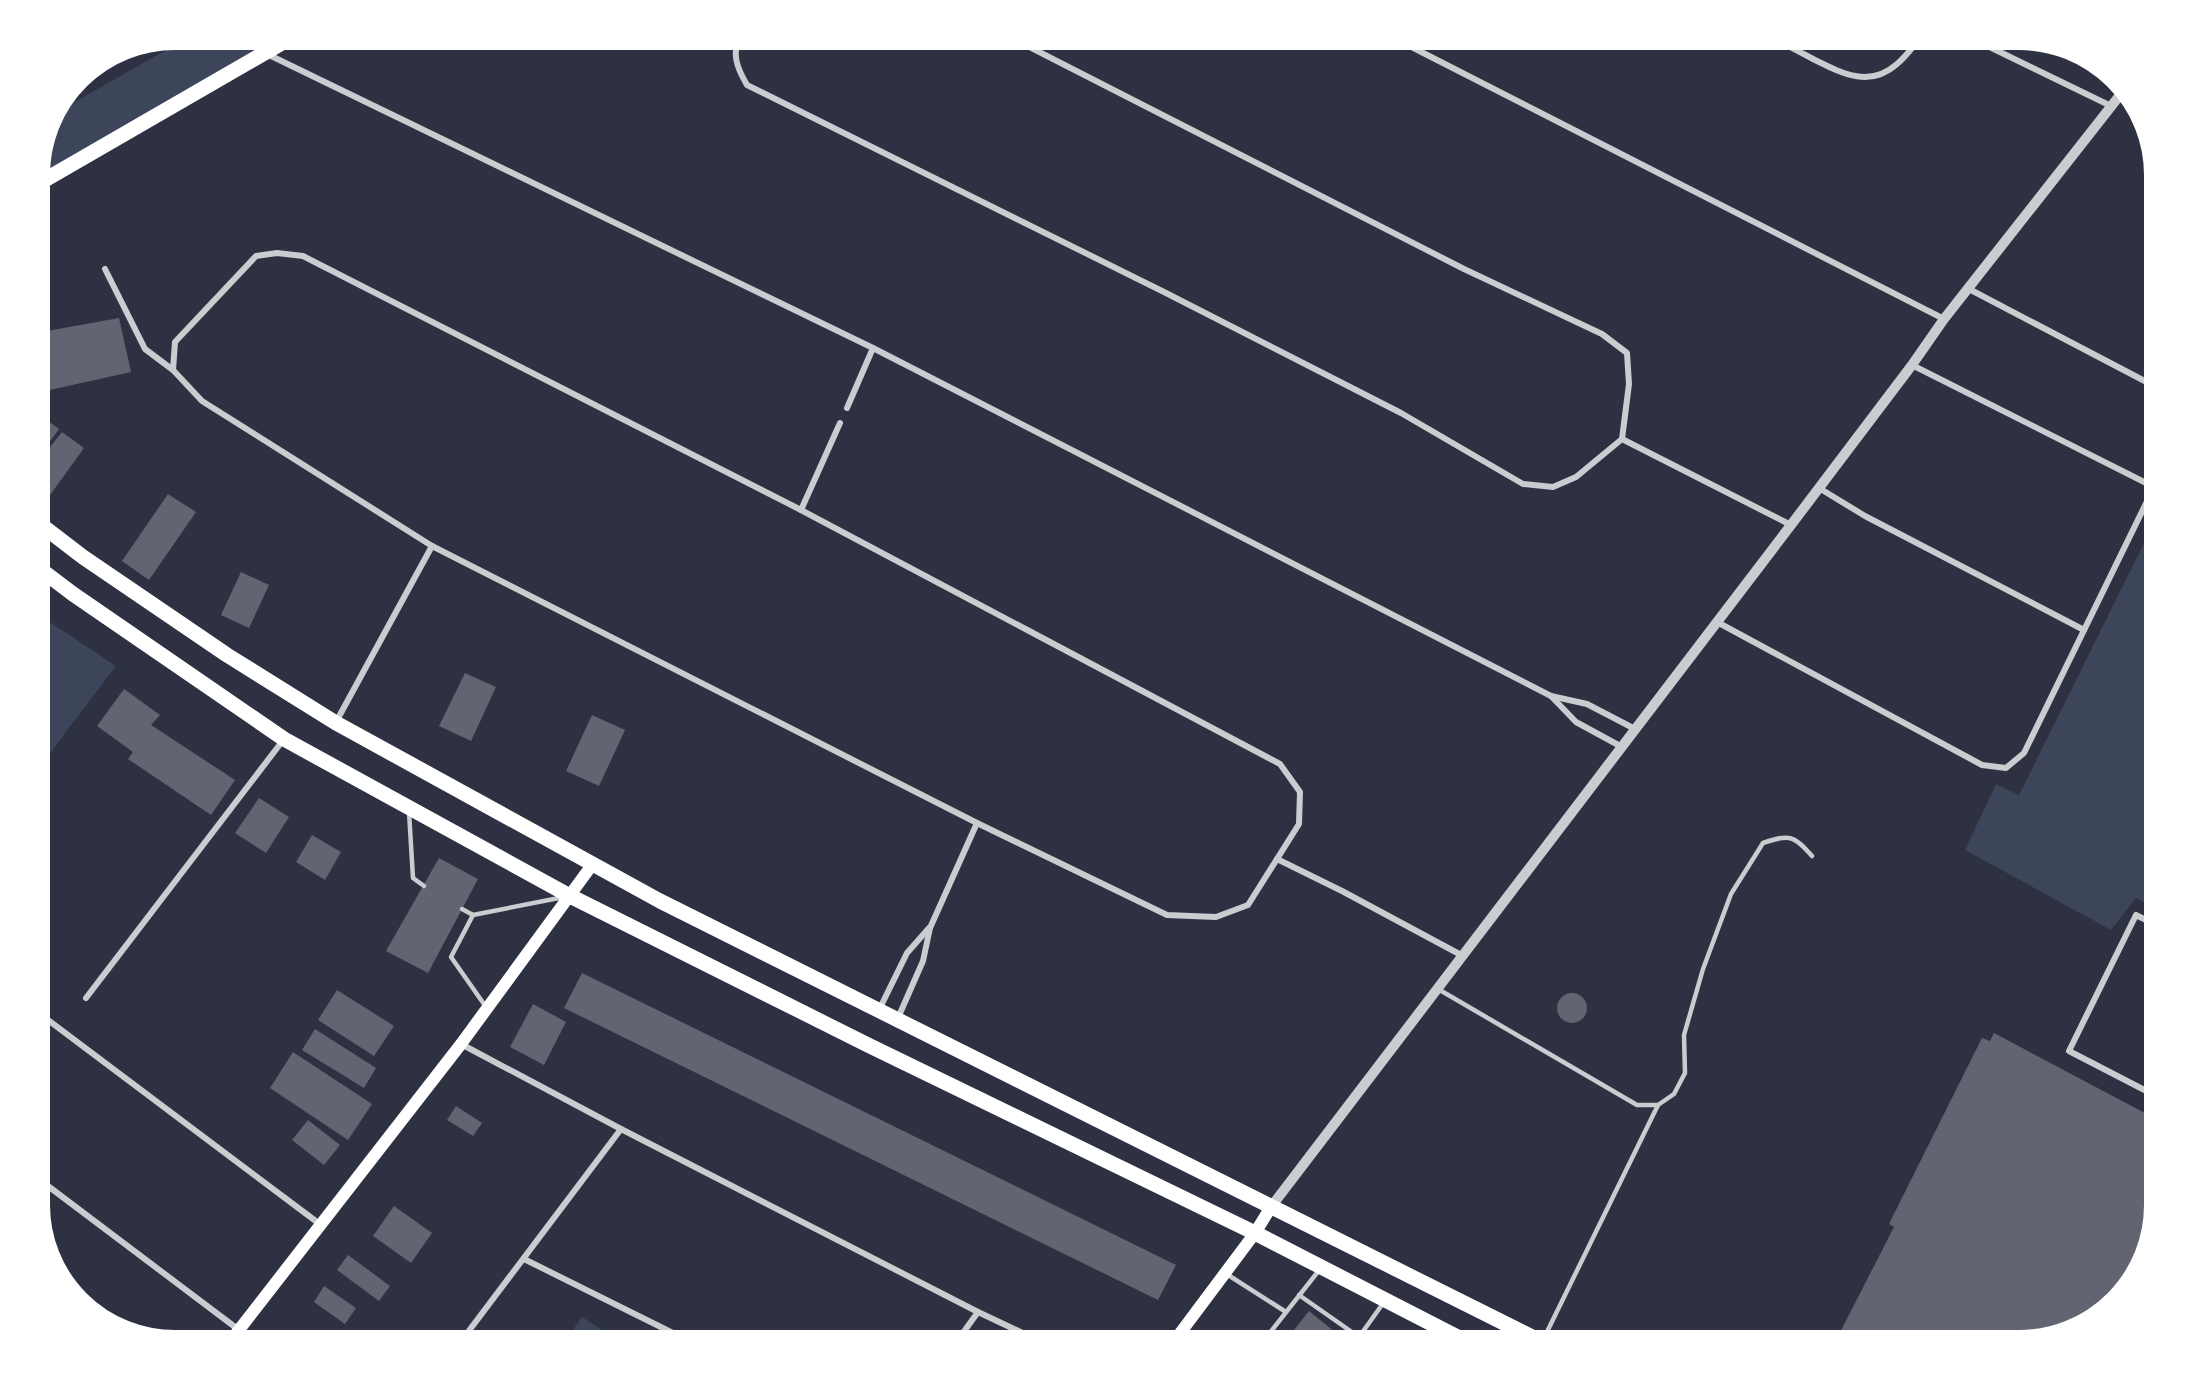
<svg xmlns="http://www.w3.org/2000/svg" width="2194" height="1380" font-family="Rubik,sans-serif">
  <rect width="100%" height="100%" fill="#2d3142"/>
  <g fill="#3c4559">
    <path d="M 191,36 L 286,36 L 36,185 L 36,166 L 50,116 Z"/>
    <path d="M 2158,515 L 2158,910 L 2136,898 L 2111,930 L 1965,850 L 1996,784 L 2019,795 Z"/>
    <path d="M 36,613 L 116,666 L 50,753 L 36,741 Z"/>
    <path d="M 582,1317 L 624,1344 L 563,1344 Z"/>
    <path d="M 1581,1331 L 1607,1344 L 1571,1344 L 1560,1339 Z"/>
  </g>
  <g fill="#626471">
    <path d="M 119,318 L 131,372 L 36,393 L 36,333 Z"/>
    <path d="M 36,412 L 59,429 L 36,460 Z"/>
    <path d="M 62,432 L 84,448 L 45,502 L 36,496 L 36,465 Z"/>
    <path d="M 168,494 L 196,512 L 149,580 L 122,561 Z"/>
    <path d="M 241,572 L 269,585 L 249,628 L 221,615 Z"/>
    <path d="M 465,673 L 496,687 L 471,741 L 439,726 Z"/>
    <path d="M 124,689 L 160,715 L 151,725 L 235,780 L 211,815 L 128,759 L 133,752 L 97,726 Z"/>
    <path d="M 592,715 L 625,730 L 599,786 L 566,771 Z"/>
    <path d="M 259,798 L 289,817 L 266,853 L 235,833 Z"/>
    <path d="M 312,835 L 341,852 L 325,880 L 296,862 Z"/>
    <path d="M 439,858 L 478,879 L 428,973 L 386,951 Z"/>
    <path d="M 582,973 L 1176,1265 L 1158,1300 L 564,1008 Z"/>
    <path d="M 337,990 L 394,1026 L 374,1056 L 318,1020 Z"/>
    <circle cx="1572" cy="1008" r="15"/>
    <path d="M 533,1004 L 566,1022 L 544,1065 L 510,1047 Z"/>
    <path d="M 315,1029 L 376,1068 L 364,1088 L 302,1050 Z"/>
    <path d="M 1994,1033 L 2158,1120 L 2158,1205 L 2135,1282 L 2088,1326 L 2019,1344 L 1834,1344 L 1894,1227 L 1889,1224 L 1982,1038 L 1990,1041 Z"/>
    <path d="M 293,1052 L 372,1104 L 348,1140 L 270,1088 Z"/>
    <path d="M 456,1106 L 482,1123 L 473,1136 L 447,1120 Z"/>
    <path d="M 308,1120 L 340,1145 L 324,1165 L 292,1140 Z"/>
    <path d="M 394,1206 L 432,1233 L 411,1263 L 373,1236 Z"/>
    <path d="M 348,1255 L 390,1286 L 379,1301 L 337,1270 Z"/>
    <path d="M 324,1286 L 356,1308 L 345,1324 L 314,1302 Z"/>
    <path d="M 1309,1311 L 1341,1337 L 1335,1344 L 1283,1344 Z"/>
  </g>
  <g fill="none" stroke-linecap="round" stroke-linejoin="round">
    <g stroke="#caccd0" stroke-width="4.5">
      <path d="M 409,812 L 413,878 L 424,886"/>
      <path d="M 462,909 L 473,915 L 564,897"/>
      <path d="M 473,915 L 451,957 L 486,1007"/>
      <path d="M 1438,989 L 1637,1105 L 1658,1105 L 1674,1094 L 1685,1073 L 1684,1035 L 1703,969 L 1731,894 L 1763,843 C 1789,834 1794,835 1812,856"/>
      <path d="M 1225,1273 L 1286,1312"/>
      <path d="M 1299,1295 L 1359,1337"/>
      <path d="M 1543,1340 L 1658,1105"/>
      <path d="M 1261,1344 L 1320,1269"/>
      <path d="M 1354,1344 L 1384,1302"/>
    </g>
    <g stroke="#caccd0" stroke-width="6">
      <path d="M 739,36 C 732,55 737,68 747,85 L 1166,293 L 1401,413 L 1523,484 L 1553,487 L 1576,477 L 1622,439"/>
      <path d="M 1008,36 L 1464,269 L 1602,334 L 1627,353 L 1629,384 L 1622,439"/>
      <path d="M 1390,36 L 1944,319"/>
      <path d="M 1769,36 C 1785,44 1800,52 1815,60 C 1843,74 1870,88 1897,64 C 1907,56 1914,45 1922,36"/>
      <path d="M 1967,36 L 2111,106"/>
      <path d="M 267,54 L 873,348 L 1551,696 L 1587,704 L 1635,729"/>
      <path d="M 105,269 L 145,349 L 173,370 L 202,401 L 432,546 L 977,823 L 1167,915 L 1216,917 L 1248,905 L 1299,824 L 1300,792 L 1280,764 L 801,510 L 303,256 L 277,253 L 256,256 L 175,342 L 173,370"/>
      <path d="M 1969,289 L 2158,388"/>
      <path d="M 1912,365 L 2158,489"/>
      <path d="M 847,408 L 873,348"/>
      <path d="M 1622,439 L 1791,525"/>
      <path d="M 1819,488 L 1865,516 L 2084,630"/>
      <path d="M 801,510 L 840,423"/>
      <path d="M 1717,622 L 1982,765 L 2006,768 L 2024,753 L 2154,487"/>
      <path d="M 1551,696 L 1576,722 L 1622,747"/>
      <path d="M 336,722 L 432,546"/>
      <path d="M 1277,859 L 1342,891 L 1463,956"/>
      <path d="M 2158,926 L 2136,915 L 2069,1051 L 2158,1097"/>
      <path d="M 86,998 L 284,739"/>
      <path d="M 879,1010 L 907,953 L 929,928"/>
      <path d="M 36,1011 L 321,1225"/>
      <path d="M 898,1018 L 923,961 L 930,928 L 977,823"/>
      <path d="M 461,1044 L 621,1129 L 978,1312 L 1046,1344"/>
      <path d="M 36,1177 L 239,1330"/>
      <path d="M 524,1259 L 695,1344"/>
      <path d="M 459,1344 L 621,1129"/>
      <path d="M 955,1344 L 978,1312"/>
    </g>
    <path stroke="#caccd0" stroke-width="10" d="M 1271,1207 L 1791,525 L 1912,365 L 1944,319 L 2124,90"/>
    <g stroke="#fff" stroke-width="12">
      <path d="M 228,1344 L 461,1044 L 592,865"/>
      <path d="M 1172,1344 L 1255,1233 L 1271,1207"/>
    </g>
    <g stroke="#fff" stroke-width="15">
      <path d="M 36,185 L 294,36"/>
      <path d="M 36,521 L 83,557 L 227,655 L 336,723 L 660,901 L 1546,1344"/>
      <path d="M 36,566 L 73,594 L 284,739 L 570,896 L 870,1046 L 1255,1233 L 1471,1344"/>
    </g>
  </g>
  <path d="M0 0H2194V1380H0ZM175 46H2019A129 129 0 0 1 2148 175V1205A129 129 0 0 1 2019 1334H175A129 129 0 0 1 46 1205V175A129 129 0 0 1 175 46Z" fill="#fff" fill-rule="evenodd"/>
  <path fill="none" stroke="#fff" stroke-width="8" d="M175 46H2019A129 129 0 0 1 2148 175V1205A129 129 0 0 1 2019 1334H175A129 129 0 0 1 46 1205V175A129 129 0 0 1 175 46Z"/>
</svg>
